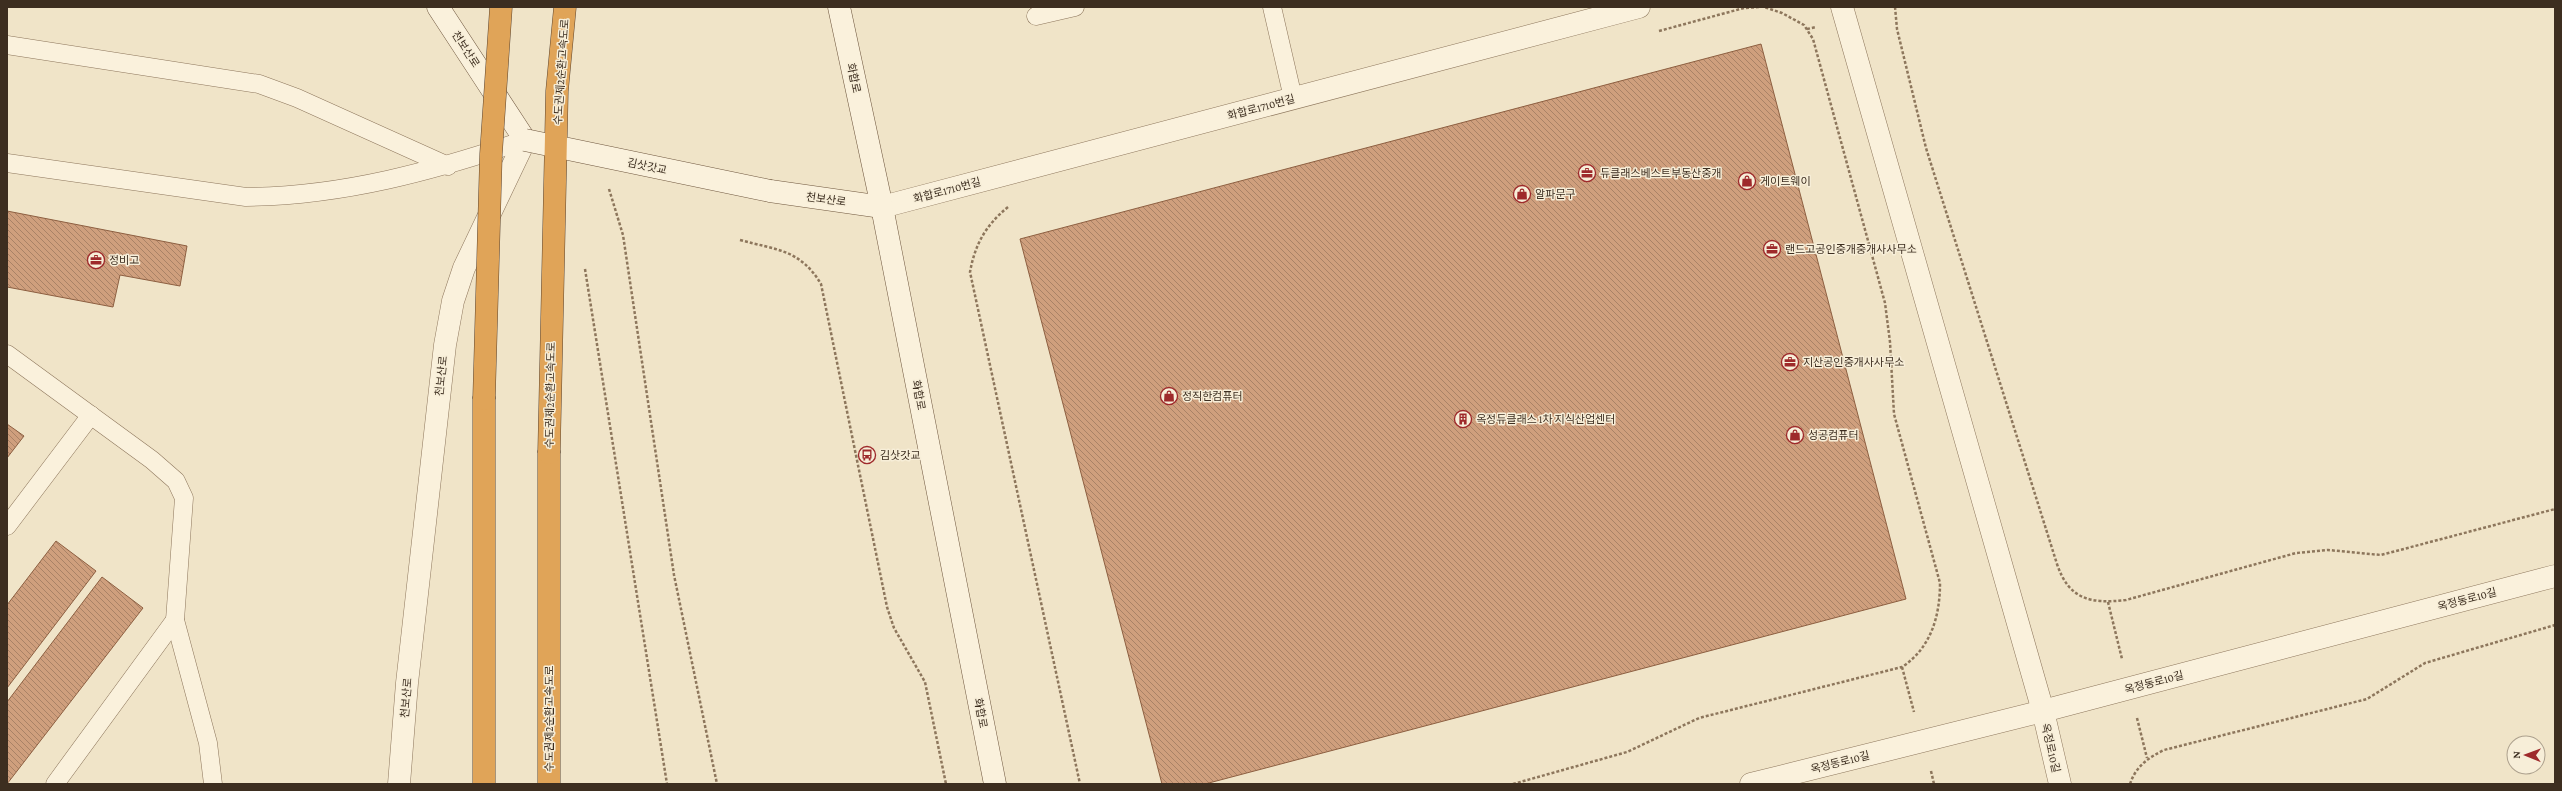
<svg xmlns="http://www.w3.org/2000/svg" width="2562" height="791" font-family="'Crimson Pro','Noto Sans KR',serif">
  <defs>
    <pattern id="building-back-hatch" width="6" height="6" patternUnits="userSpaceOnUse"><rect width="6" height="6" fill="#cf9f7d"/><path d="M-1 5l2 2M0 0l6 6M5-1l2 2" fill="none" stroke="#a98266"/></pattern>
  </defs>
  <rect width="100%" height="100%" fill="#f0e4c8"/>
  <g fill="url(#building-back-hatch)" stroke="#8d5f41">
    <path d="M 1761,44 L 1906,599 L 1205,784 L 1162,784 L 1020,239 Z"/>
    <path d="M 7,211 L 187,246 L 180,286 L 120,275 L 113,307 L 7,287 Z"/>
    <path d="M 7,424 L 24,436 L 7,458 Z"/>
    <path d="M 56,541 L 96,571 L 7,688 L 7,605 Z"/>
    <path d="M 102,577 L 143,608 L 7,784 L 7,702 Z"/>
  </g>
  <g fill="none" stroke-linecap="round" stroke-linejoin="round">
    <g stroke="#8d765c" stroke-width="19">
      <g id="lane">
        <path d="M 1272,7 L 1293,98"/>
        <path d="M 1036,16 L 1075,7"/>
        <path d="M 7,45 L 259,84 L 297,98 L 448,166"/>
        <path d="M 7,163 L 246,197 C 343,196 434,171 525,140"/>
        <path d="M 7,354 L 152,460 L 176,481 L 184,498 L 175,620 L 208,743 L 213,784"/>
        <path d="M 7,526 L 91,415"/>
        <path d="M 55,784 L 175,620"/>
      </g>
    </g>
    <g stroke="#8d765c" stroke-width="23">
      <g id="street">
        <path d="M 1842,7 L 2043,711 L 2060,784"/>
        <path d="M 882,207 L 1639,7"/>
        <path d="M 399,784 L 407,683 L 445,345 L 453,301 L 464,268 L 525,140"/>
        <path d="M 1751,784 L 2043,711 L 2555,576"/>
      </g>
    </g>
    <g stroke="#6f573f" stroke-width="23">
      <g id="secondary">
        <path d="M 438,7 L 525,140"/>
        <path d="M 839,7 L 882,207 L 995,784"/>
        <path d="M 770,191 L 882,207"/>
      </g>
    </g>
    <g stroke="#5b4430" stroke-width="23">
      <g id="highway">
        <path d="M 549,453 L 549,784"/>
        <path d="M 484,784 L 484,399"/>
      </g>
    </g>
    <g stroke="#8d765c" stroke-width="2.5" stroke-dasharray="3 2" stroke-linecap="butt">
      <path d="M 1895,7 L 1897,29 L 1926,148 L 2057,564 C 2069,600 2091,604 2126,600 L 2296,553 L 2328,550 L 2381,555 L 2555,509"/>
      <path d="M 1807,29 L 1816,27"/>
      <path d="M 1659,31 L 1744,8 L 1761,7"/>
      <path d="M 609,189 L 623,235 L 674,575 L 717,784"/>
      <path d="M 1008,207 C 986,225 975,244 970,272 L 1080,784"/>
      <path d="M 740,240 C 776,250 800,249 821,284 L 887,607 L 894,628 L 925,682 L 946,784"/>
      <path d="M 585,269 L 667,784"/>
      <path d="M 2108,602 L 2122,659"/>
      <path d="M 1902,667 L 1914,712"/>
      <path d="M 2137,718 L 2147,758"/>
      <path d="M 1931,771 L 1934,784"/>
      <path d="M 1513,784 L 1627,752 L 1699,718 L 1902,667 C 1931,648 1940,616 1940,583 L 1894,414 L 1890,342 L 1885,303 L 1813,39 L 1804,25 L 1782,13 L 1764,7"/>
      <path d="M 2130,784 C 2136,766 2148,758 2164,750 L 2367,699 L 2425,663 L 2555,625"/>
    </g>
    <use href="#lane" stroke="#faf1dc" stroke-width="18"/>
    <use href="#street" stroke="#faf1dc" stroke-width="22"/>
    <use href="#secondary" stroke="#faf1dc" stroke-width="22"/>
    <use href="#highway" stroke="#e0a458" stroke-width="22"/>
    <g stroke="#6f573f" stroke-width="23" stroke-linecap="butt">
      <path id="secondary-bridge" d="M 525,140 L 770,191"/>
    </g>
    <g stroke="#5b4430" stroke-width="23" stroke-linecap="butt">
      <g id="highway-bridge">
        <path d="M 484,399 L 491,154 L 501,7"/>
        <path d="M 549,453 L 557,91 L 565,7"/>
      </g>
    </g>
    <use href="#secondary-bridge" stroke="#faf1dc" stroke-width="22"/>
    <use href="#highway-bridge" stroke="#e0a458" stroke-width="22"/>
  </g>
  <defs>
    <g id="office-ring" transform="scale(0.9)"><circle r="9.5" fill="#f7eed8" stroke="#9e2a2b" stroke-width="1.5"/><path d="M-6-3h4V-5.5h4V-3h4V5H-6ZM-1-4.5V-3h2v-1.5ZM-6 0V1H6V0Z" fill="#9e2a2b"/></g>
    <g id="shop-ring" transform="scale(0.9)"><circle r="9.5" fill="#f7eed8" stroke="#9e2a2b" stroke-width="1.5"/><path d="M-5-2.5h2.3a2.7 3.5 0 0 1 5.4 0H5L5.5 6h-11ZM-1.5-2.5h3a1.5 2.3 0 0 0-3 0Z" fill="#9e2a2b"/></g>
    <g id="building-ring" transform="scale(0.9)"><circle r="9.5" fill="#f7eed8" stroke="#9e2a2b" stroke-width="1.5"/><path d="M-4-6H4V6H1V3H-1V6H-4ZM-2.5-4.3h1.7v1.8h-1.7ZM.8-4.3h1.7v1.8H.8ZM-2.5-1h1.7V.8h-1.7ZM.8-1h1.7V.8H.8Z" fill="#9e2a2b"/></g>
    <g id="bus-ring" transform="scale(0.9)"><circle r="9.5" fill="#f7eed8" stroke="#9e2a2b" stroke-width="1.5"/><path d="M-5-6H5V4H4V6H2V4H-2V6H-4V4H-5ZM-3.5-4V0h7V-4ZM-3.5 1.2v1.5H-2V1.2ZM2 1.2v1.5H3.5V1.2Z" fill="#9e2a2b"/></g>
  </defs>
  <g fill-rule="evenodd">
    <use href="#office-ring" x="1587" y="173"/>
    <use href="#shop-ring" x="1747" y="181"/>
    <use href="#shop-ring" x="1522" y="194"/>
    <use href="#office-ring" x="1772" y="249"/>
    <use href="#office-ring" x="96" y="260"/>
    <use href="#office-ring" x="1790" y="362"/>
    <use href="#shop-ring" x="1169" y="396"/>
    <use href="#building-ring" x="1463" y="419"/>
    <use href="#shop-ring" x="1795" y="435"/>
    <use href="#bus-ring" x="867" y="455"/>
  </g>
  <g text-anchor="middle" stroke-width="3" stroke-linejoin="round" paint-order="stroke">
    <g font-size="11" fill="#3d2e20" stroke="#f7eed8">
      <text transform="translate(466 49) rotate(57)" y="4">천보산로</text>
      <text transform="translate(561 72) rotate(-86)" y="4">수도권제2순환고속도로</text>
      <text transform="translate(854 78) rotate(78)" y="4">화합로</text>
      <text transform="translate(1261 107) rotate(-15)" y="4">화합로1710번길</text>
      <text transform="translate(647 166) rotate(12)" y="4">김삿갓교</text>
      <text transform="translate(947 190) rotate(-15)" y="4">화합로1710번길</text>
      <text transform="translate(826 199) rotate(8)" y="4">천보산로</text>
      <text transform="translate(441 376) rotate(-84)" y="4">천보산로</text>
      <text transform="translate(550 395) rotate(-89)" y="4">수도권제2순환고속도로</text>
      <text transform="translate(919 395) rotate(79)" y="4">화합로</text>
      <text transform="translate(2467 599) rotate(-15)" y="4">옥정동로10길</text>
      <text transform="translate(2154 682) rotate(-15)" y="4">옥정동로10길</text>
      <text transform="translate(406 698) rotate(-85)" y="4">천보산로</text>
      <text transform="translate(981 713) rotate(79)" y="4">화합로</text>
      <text transform="translate(549 719) rotate(-90)" y="4">수도권제2순환고속도로</text>
      <text transform="translate(2051 748) rotate(77)" y="4">옥정로10길</text>
      <text transform="translate(1840 762) rotate(-14)" y="4">옥정동로10길</text>
    </g>
    <g font-size="11" fill="#3d2e20" stroke="#f7eed8" text-anchor="start">
      <text x="1600" y="177">듀클래스베스트부동산중개</text>
      <text x="1760" y="185">게이트웨이</text>
      <text x="1535" y="198">알파문구</text>
      <text x="1785" y="253">랜드고공인중개중개사사무소</text>
      <text x="109" y="264">정비고</text>
      <text x="1803" y="366">지산공인중개사사무소</text>
      <text x="1182" y="400">정직한컴퓨터</text>
      <text x="1476" y="423">옥정듀클래스 1차 지식산업센터</text>
      <text x="1808" y="439">성공컴퓨터</text>
      <text x="880" y="459">김삿갓교</text>
    </g>
  </g>
  <rect width="2562" height="791" fill="none" stroke="#3d2e20" stroke-width="16"/>
  <g transform="translate(2526 755) rotate(271)"><circle r="19" fill="#f7eed8" stroke="#ada18e"/>
  <path d="M0-3L7 15L0 10L-7 15Z" fill="#9e2a2b"/>
  <text y="-6" font-size="11" font-weight="bold" text-anchor="middle" fill="#3d2e20">N</text>
  </g>
</svg>
